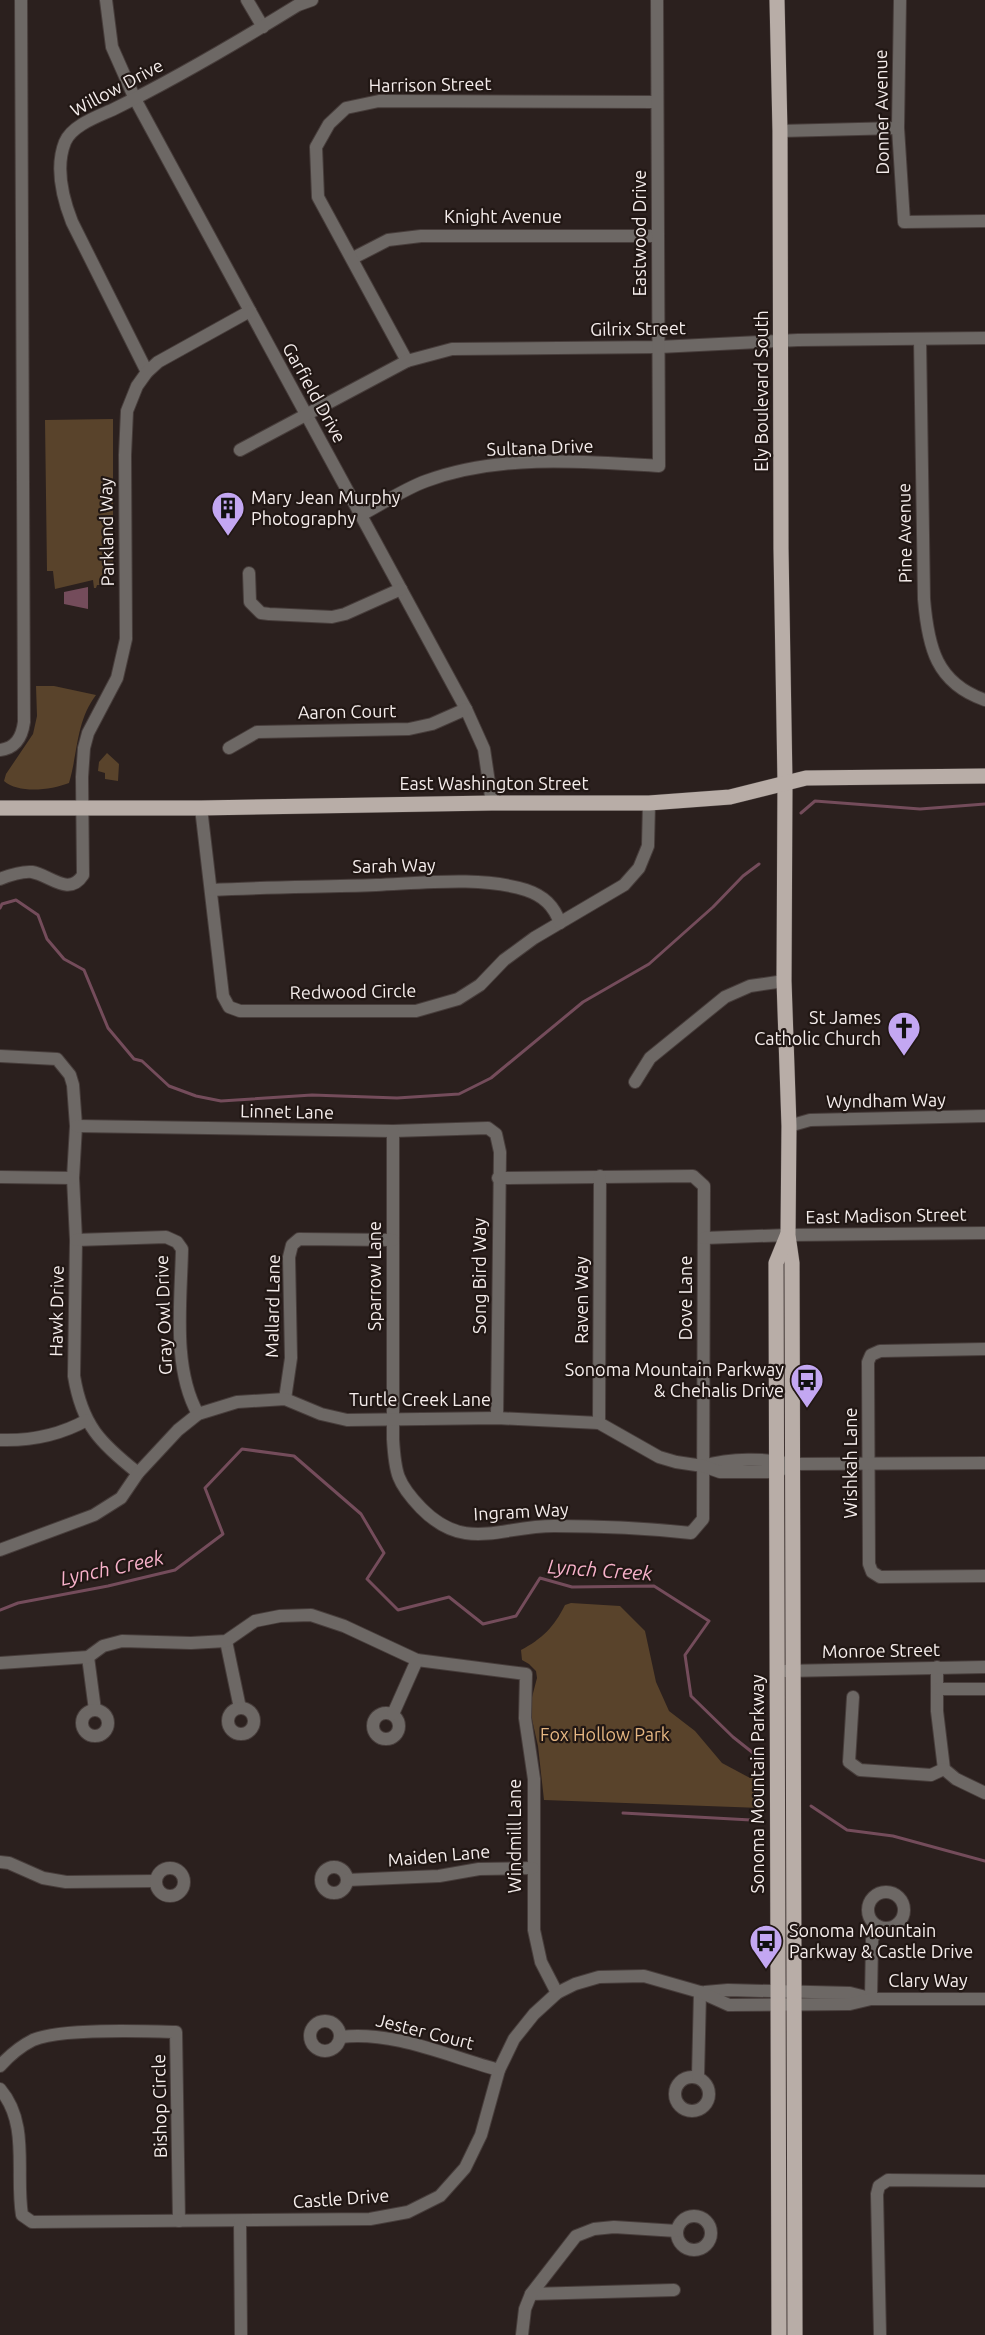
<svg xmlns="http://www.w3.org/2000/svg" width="985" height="2335" font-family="Ubuntu,sans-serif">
  <rect width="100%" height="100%" fill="#2b201e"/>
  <g fill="#59432b">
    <path d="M 113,419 L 113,569 L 108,569 L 109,585 L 97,585 L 96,588 L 94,588 L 93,580 L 55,589 L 53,571 L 47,571 L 45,420 Z"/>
    <path d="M 36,686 L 54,686 L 96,695 C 76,721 78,753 69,783 C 51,790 19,794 4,781 L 6,774 L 33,734 L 37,716 Z"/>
    <path d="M 107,753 L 119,764 L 118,781 L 105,779 L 105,773 L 98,771 L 99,762 Z"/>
    <path d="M 571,1603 L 620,1606 L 645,1631 L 656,1682 L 669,1711 L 695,1731 L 722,1763 L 750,1778 L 764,1778 L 761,1808 L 544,1800 L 538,1746 L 531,1715 L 531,1701 L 537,1678 L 536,1671 L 529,1664 L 522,1660 L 521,1650 C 542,1639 554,1627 565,1605 Z"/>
  </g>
  <path fill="#744c5b" d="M 88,587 L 88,609 L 64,604 L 64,592 Z"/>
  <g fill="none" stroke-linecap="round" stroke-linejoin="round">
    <g stroke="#744c5b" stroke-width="3">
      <path d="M 801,813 L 815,801 L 920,809 L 985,804"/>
      <path d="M 0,908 L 2,904 L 16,900 L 38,915 L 47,939 L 64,959 L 84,970 L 108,1028 L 134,1059 L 142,1061 L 169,1086 L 196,1096 L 221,1101 L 312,1095 L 397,1098 L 459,1094 L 491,1078 L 583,1002 L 649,964 L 713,907 L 743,876 L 759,864"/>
      <path d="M 0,1610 L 18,1603 L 108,1586 L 175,1570 L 223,1534 L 205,1488 L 242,1449 L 294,1456 L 361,1514 L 384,1553 L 367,1579 L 398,1610 L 449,1597 L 483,1624 L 516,1616 L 540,1578 L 572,1587 L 654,1586 L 709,1621 L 685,1655 L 691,1696 L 733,1737 L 762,1760"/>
      <path d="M 811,1806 L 847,1830 L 893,1836 L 985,1861"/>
      <path d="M 623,1813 L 751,1820"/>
    </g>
    <g stroke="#473d3b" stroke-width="14">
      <g id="minor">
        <path d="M 106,0 L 112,47 L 135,99 L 466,709 L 484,749 L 492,803"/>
        <path d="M 247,0 L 263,27"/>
        <path d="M 900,0 L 898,128 L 904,222 L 985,221"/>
        <path d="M 780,131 L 898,128"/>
        <path d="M 353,258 L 388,240 L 421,236 L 658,236"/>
        <path d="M 920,339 L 924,599 C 928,647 936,683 985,700"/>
        <path d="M 407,361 L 318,197 L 316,147 L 329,124 L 346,108 L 379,101 L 657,102"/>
        <path d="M 147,372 L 72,222 C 63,199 55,167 65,142 C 72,125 99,116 114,109 C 177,78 238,42 298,5 L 312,0"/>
        <path d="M 240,450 L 407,361 L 452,349 L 659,347 L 798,340 L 985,338"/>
        <path d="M 361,515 C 382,504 404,489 426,481 C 499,454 583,461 659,466 L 657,0"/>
        <path d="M 249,573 L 250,602 L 261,613 L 269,614 L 332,617 L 345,614 L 401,589"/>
        <path d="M 229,748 L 257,732 L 409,729 L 432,724 L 466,709"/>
        <path d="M 0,750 C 16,748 22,737 24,722 L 21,0"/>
        <path d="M 201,808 L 223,996 L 229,1007 L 240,1011 L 416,1011 L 458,999 L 480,985 L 504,960 L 534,938 L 624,885 L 639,868 L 648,846 L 649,803"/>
        <path d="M 0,879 C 10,875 21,871 32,872 C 50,875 69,897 83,875 L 82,777 L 84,748 L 88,733 L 117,678 L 126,639 L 125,455 L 127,411 L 137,386 L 147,372 L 158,362 L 250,311"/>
        <path d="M 212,890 C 267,887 322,887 376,885 C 423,883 482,876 526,890 C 544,896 554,906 560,923"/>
        <path d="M 0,1056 L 57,1059 L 70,1075 L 73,1085 L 76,1126 L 73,1178 L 76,1240 L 74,1376 C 82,1425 100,1443 138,1473"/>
        <path d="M 635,1082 L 650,1058 L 725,997 L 750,986 L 784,981"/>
        <path d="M 76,1126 L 393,1131 L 488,1128 L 496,1134 L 500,1152 L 497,1418"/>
        <path d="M 789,1126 L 810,1120 L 985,1116"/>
        <path d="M 393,1131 L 393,1439 C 395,1473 397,1483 421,1508 C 465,1553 500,1526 554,1526 C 599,1526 646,1528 691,1533 L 703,1519 L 704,1186 L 693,1176 L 498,1178"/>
        <path d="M 0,1177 L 73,1178"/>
        <path d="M 704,1238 L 788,1235 L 985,1233"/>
        <path d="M 76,1240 L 166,1237 L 177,1242 L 182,1249 C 181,1301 172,1368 198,1414"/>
        <path d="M 985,1349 L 880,1351 L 871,1355 L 868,1362 L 869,1564 L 872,1572 L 880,1577 L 985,1576"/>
        <path d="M 285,1399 L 291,1358 L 289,1257 L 292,1245 L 299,1239 L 393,1240"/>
        <path d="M 599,1423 L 600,1176"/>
        <path d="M 0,1440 C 31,1441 60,1435 87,1420"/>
        <path d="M 703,1466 C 731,1458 765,1458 793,1464 L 985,1463"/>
        <path d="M 0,1550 L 94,1515 L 121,1498 L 138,1473 L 178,1430 L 198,1414 L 237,1402 L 285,1399 L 321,1414 L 347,1420 L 497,1418 L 599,1423 L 659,1457 L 676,1462 L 703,1466 L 720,1472 L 776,1472 L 785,1468"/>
        <path d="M 226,1641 L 240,1708"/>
        <path d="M 88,1657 L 95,1710"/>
        <path d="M 0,1663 L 88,1657 L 103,1646 L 122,1641 L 191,1643 L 226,1641 L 255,1621 L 280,1616 L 311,1615 L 344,1626 L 417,1660 L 526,1674 L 525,1718 L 534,1779 L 534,1930 L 541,1962 L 557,1993"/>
        <path d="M 937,1667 L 937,1711 L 944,1769 L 956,1779 L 985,1793"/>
        <path d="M 785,1671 L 985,1667"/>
        <path d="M 937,1689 L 985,1689"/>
        <path d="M 853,1697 L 849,1762 L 860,1770 L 931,1775 L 944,1769"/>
        <circle cx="241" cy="1721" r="13"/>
        <circle cx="95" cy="1723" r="13"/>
        <circle cx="386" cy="1726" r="13"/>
        <path d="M 393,1714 L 417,1660"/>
        <path d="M 0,1862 L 9,1863 L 43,1878 L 66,1882 L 156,1881"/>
        <circle cx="334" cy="1880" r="13"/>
        <circle cx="170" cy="1882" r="14"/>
        <path d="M 347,1880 L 439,1876 L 479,1869 L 533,1868"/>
        <circle cx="886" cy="1910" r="18"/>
        <path d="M 705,1992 L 728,1990 L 850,1993 L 870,1998"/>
        <path d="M 871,1999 L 872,1940 L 878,1926"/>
        <circle cx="325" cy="2036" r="15"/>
        <path d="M 341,2037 C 395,2031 447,2056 499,2070"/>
        <path d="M 0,2066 C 9,2056 21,2046 33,2040 C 61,2028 144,2031 176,2032 L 179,2221"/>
        <circle cx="692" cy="2094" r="17"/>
        <path d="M 698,2077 L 700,1992"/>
        <path d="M 0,2089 C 30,2124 15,2173 22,2215 L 32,2222 L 370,2219 L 408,2212 L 440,2196 L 465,2168 L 481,2135 L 499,2070 L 514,2039 L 534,2014 L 557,1993 L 575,1984 L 599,1977 L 644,1976 L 700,1992 L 729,2005 L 850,2004 L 871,1999 L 985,1999"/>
        <circle cx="694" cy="2233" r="17"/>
        <path d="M 240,2222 L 241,2335"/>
        <path d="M 531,2294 L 674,2290"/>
        <path d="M 522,2335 L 525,2309 L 531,2294 L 576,2236 L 594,2229 L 614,2227 L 677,2231"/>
        <path d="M 880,2335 L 877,2194 L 879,2186 L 888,2180 L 985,2181"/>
      </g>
    </g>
    <g stroke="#473d3b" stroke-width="16">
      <g id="major">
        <path d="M 777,0 L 780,131 L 781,549 L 785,782 L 784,981 L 789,1126 L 788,1235 L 792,1263 L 795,2335"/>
        <path d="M 0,808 L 201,808 L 492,803 L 649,803 L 730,797 L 806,778 L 985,776"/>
        <path d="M 779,2335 L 776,1263 L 787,1236"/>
      </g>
    </g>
    <use href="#minor" stroke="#6d6865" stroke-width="12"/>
    <use href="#major" stroke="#b8ada7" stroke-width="15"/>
  </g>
  <defs>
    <g id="building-pin" transform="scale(1.725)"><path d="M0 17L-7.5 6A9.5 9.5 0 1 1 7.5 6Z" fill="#c3a7f2" stroke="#211714"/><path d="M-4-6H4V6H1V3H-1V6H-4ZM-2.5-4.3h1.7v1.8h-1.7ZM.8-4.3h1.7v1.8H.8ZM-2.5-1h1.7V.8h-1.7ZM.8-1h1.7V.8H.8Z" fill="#111"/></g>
    <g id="church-pin" transform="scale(1.725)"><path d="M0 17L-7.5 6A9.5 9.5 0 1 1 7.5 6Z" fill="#c3a7f2" stroke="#211714"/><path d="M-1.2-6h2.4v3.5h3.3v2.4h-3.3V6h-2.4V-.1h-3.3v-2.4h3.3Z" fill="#111"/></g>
    <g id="bus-pin" transform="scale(1.725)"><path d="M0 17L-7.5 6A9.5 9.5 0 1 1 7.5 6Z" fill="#c3a7f2" stroke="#211714"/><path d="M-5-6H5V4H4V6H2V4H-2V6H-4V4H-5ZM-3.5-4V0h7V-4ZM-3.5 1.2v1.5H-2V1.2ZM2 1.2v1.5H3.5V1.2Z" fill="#111"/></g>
  </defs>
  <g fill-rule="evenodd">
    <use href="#building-pin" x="228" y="508"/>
    <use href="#church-pin" x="904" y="1028"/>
    <use href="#bus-pin" x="807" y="1380"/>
    <use href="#bus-pin" x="766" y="1941"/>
  </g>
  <g text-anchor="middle" stroke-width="4.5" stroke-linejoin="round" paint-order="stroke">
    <g font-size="18" fill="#f5edec" stroke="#211714">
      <text transform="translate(430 85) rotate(-1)" y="6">Harrison Street</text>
      <text transform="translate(117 88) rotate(-28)" y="6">Willow Drive</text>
      <text transform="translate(882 112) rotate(-91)" y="6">Donner Avenue</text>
      <text x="503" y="223">Knight Avenue</text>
      <text transform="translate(640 233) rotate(-90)" y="6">Eastwood Drive</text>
      <text transform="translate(638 329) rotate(-1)" y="6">Gilrix Street</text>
      <text transform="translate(762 391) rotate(-90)" y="6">Ely Boulevard South</text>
      <text transform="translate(314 393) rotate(61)" y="6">Garfield Drive</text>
      <text transform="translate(540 448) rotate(-2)" y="6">Sultana Drive</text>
      <text transform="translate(107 532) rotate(-91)" y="6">Parkland Way</text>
      <text transform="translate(905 533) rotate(-91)" y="6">Pine Avenue</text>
      <text transform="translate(347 712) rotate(-1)" y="6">Aaron Court</text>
      <text x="494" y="790">East Washington Street</text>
      <text transform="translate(394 866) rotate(-1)" y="6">Sarah Way</text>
      <text transform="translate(353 992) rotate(-1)" y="6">Redwood Circle</text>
      <text transform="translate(886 1101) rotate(-1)" y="6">Wyndham Way</text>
      <text transform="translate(287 1112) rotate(1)" y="6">Linnet Lane</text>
      <text transform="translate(886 1216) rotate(-1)" y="6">East Madison Street</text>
      <text transform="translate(375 1276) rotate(-90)" y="6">Sparrow Lane</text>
      <text transform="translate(480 1276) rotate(-90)" y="6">Song Bird Way</text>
      <text transform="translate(686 1298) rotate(-90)" y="6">Dove Lane</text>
      <text transform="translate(582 1300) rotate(-90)" y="6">Raven Way</text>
      <text transform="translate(273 1306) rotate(-89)" y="6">Mallard Lane</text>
      <text transform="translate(57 1311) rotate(-89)" y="6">Hawk Drive</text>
      <text transform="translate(164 1315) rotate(-92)" y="6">Gray Owl Drive</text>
      <text x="420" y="1406">Turtle Creek Lane</text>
      <text transform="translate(851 1463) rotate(-90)" y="6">Wishkah Lane</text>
      <text transform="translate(521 1512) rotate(-3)" y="6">Ingram Way</text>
      <text transform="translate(881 1651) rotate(-1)" y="6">Monroe Street</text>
      <text transform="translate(758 1784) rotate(-90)" y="6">Sonoma Mountain Parkway</text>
      <text transform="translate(515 1836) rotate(-90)" y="6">Windmill Lane</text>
      <text transform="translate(439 1856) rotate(-5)" y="6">Maiden Lane</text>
      <text x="928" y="1987">Clary Way</text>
      <text transform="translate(425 2032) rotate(14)" y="6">Jester Court</text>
      <text transform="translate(160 2106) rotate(-91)" y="6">Bishop Circle</text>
      <text transform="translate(341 2199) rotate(-4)" y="6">Castle Drive</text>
    </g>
    <g font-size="18" fill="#f5edec" stroke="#211714" text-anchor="start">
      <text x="251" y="504">Mary Jean Murphy<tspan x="251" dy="21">Photography</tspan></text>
      <text x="881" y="1024" text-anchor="end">St James<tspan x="881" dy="21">Catholic Church</tspan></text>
      <text x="784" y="1376" text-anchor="end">Sonoma Mountain Parkway<tspan x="784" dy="21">&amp; Chehalis Drive</tspan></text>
      <text x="789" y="1937">Sonoma Mountain<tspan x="789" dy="21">Parkway &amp; Castle Drive</tspan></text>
    </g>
    <g font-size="18" fill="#e5b682" stroke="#211714">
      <text x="605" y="1741">Fox Hollow Park</text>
    </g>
    <g font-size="20" font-style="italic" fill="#f7b1ca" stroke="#211714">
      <text transform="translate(112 1568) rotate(-12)" y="7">Lynch Creek</text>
      <text transform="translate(600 1570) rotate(4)" y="7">Lynch Creek</text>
    </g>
  </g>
</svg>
